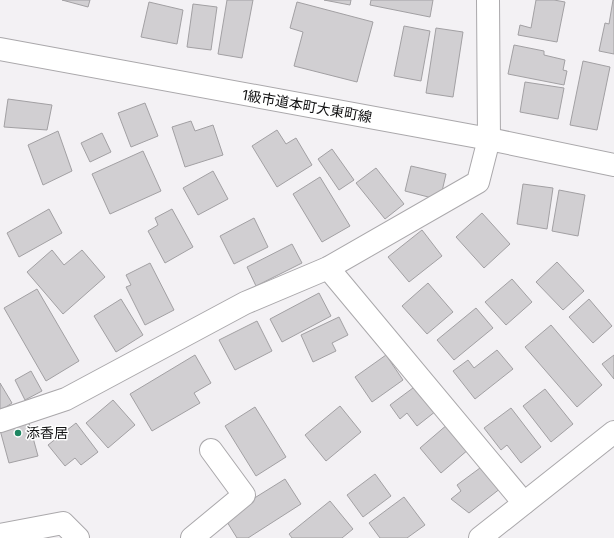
<svg xmlns="http://www.w3.org/2000/svg" width="614" height="538" font-family="Inter,'Noto Sans JP',sans-serif">
  <rect width="100%" height="100%" fill="#f3f1f4"/>
  <g fill="#d1cfd2" stroke="#a2a0a3">
    <path d="M 62,0 L 90,0 L 88,7 Z"/>
    <path d="M 227,0 L 253,0 L 242,58 L 218,54 Z"/>
    <path d="M 324,0 L 351,0 L 350,5 Z"/>
    <path d="M 371,0 L 433,0 L 430,17 L 370,5 Z"/>
    <path d="M 536,0 L 554,0 L 565,2 L 557,42 L 518,35 L 520,25 L 531,28 Z"/>
    <path d="M 613,0 L 614,0 L 614,54 L 599,51 L 605,23 L 609,24 Z"/>
    <path d="M 149,2 L 183,10 L 177,44 L 141,37 Z"/>
    <path d="M 297,2 L 373,22 L 357,82 L 294,66 L 303,32 L 290,28 Z"/>
    <path d="M 193,4 L 217,7 L 211,50 L 187,47 Z"/>
    <path d="M 404,26 L 430,31 L 421,81 L 394,76 Z"/>
    <path d="M 436,28 L 463,32 L 453,97 L 426,93 Z"/>
    <path d="M 514,45 L 544,51 L 544,55 L 565,60 L 563,70 L 567,71 L 564,85 L 508,74 Z"/>
    <path d="M 583,61 L 610,67 L 597,130 L 570,125 Z"/>
    <path d="M 525,82 L 564,88 L 558,119 L 520,112 Z"/>
    <path d="M 8,99 L 52,105 L 47,130 L 4,127 Z"/>
    <path d="M 145,103 L 158,136 L 131,147 L 118,113 Z"/>
    <path d="M 191,121 L 195,131 L 213,125 L 223,155 L 185,167 L 172,127 Z"/>
    <path d="M 277,130 L 286,144 L 296,138 L 312,165 L 277,187 L 252,146 Z"/>
    <path d="M 58,131 L 72,171 L 43,185 L 28,145 Z"/>
    <path d="M 102,133 L 111,152 L 90,162 L 81,143 Z"/>
    <path d="M 332,149 L 354,180 L 339,190 L 318,159 Z"/>
    <path d="M 143,151 L 161,191 L 110,214 L 92,174 Z"/>
    <path d="M 411,166 L 446,174 L 440,200 L 405,191 Z"/>
    <path d="M 376,168 L 404,204 L 385,219 L 356,183 Z"/>
    <path d="M 213,171 L 228,199 L 198,215 L 183,188 Z"/>
    <path d="M 320,177 L 350,226 L 322,242 L 293,194 Z"/>
    <path d="M 523,184 L 553,188 L 547,229 L 517,224 Z"/>
    <path d="M 559,190 L 585,195 L 578,236 L 552,231 Z"/>
    <path d="M 49,209 L 62,233 L 19,257 L 7,233 Z"/>
    <path d="M 172,209 L 193,247 L 165,263 L 148,231 L 158,225 L 155,218 Z"/>
    <path d="M 482,213 L 510,244 L 484,268 L 456,237 Z"/>
    <path d="M 254,218 L 268,247 L 234,264 L 220,236 Z"/>
    <path d="M 422,230 L 442,256 L 409,282 L 388,257 Z"/>
    <path d="M 292,244 L 302,263 L 256,286 L 247,267 Z"/>
    <path d="M 52,250 L 64,265 L 82,250 L 105,277 L 63,314 L 27,272 Z"/>
    <path d="M 557,262 L 584,291 L 563,310 L 536,282 Z"/>
    <path d="M 150,263 L 174,310 L 145,325 L 126,287 L 131,285 L 126,275 Z"/>
    <path d="M 512,279 L 532,302 L 506,325 L 485,302 Z"/>
    <path d="M 428,283 L 453,312 L 427,334 L 402,306 Z"/>
    <path d="M 37,289 L 79,361 L 46,381 L 4,308 Z"/>
    <path d="M 319,293 L 331,316 L 282,342 L 270,319 Z"/>
    <path d="M 121,299 L 143,335 L 116,352 L 94,316 Z"/>
    <path d="M 589,299 L 612,326 L 593,343 L 569,317 Z"/>
    <path d="M 476,308 L 493,328 L 454,360 L 437,340 Z"/>
    <path d="M 339,317 L 348,335 L 332,343 L 336,351 L 313,362 L 301,335 Z"/>
    <path d="M 257,321 L 272,351 L 235,370 L 219,340 Z"/>
    <path d="M 551,325 L 602,385 L 577,407 L 525,347 Z"/>
    <path d="M 497,350 L 513,369 L 475,399 L 453,371 L 468,360 L 474,368 Z"/>
    <path d="M 195,355 L 211,383 L 194,393 L 200,403 L 152,431 L 130,394 Z"/>
    <path d="M 386,355 L 403,380 L 372,402 L 355,377 Z"/>
    <path d="M 614,355 L 614,379 L 602,364 Z"/>
    <path d="M 31,371 L 42,391 L 25,400 L 15,380 Z"/>
    <path d="M 0,383 L 12,403 L 0,411 Z"/>
    <path d="M 417,385 L 436,411 L 417,426 L 407,413 L 400,419 L 390,405 Z"/>
    <path d="M 545,389 L 573,424 L 551,442 L 523,406 Z"/>
    <path d="M 113,400 L 135,425 L 108,448 L 86,423 Z"/>
    <path d="M 340,406 L 361,432 L 326,461 L 305,435 Z"/>
    <path d="M 255,407 L 286,457 L 256,476 L 225,426 Z"/>
    <path d="M 511,408 L 541,447 L 521,463 L 507,445 L 501,450 L 484,428 Z"/>
    <path d="M 29,423 L 38,456 L 9,463 L 0,430 Z"/>
    <path d="M 76,423 L 98,452 L 81,465 L 75,458 L 65,466 L 48,445 Z"/>
    <path d="M 448,424 L 469,449 L 441,473 L 420,448 Z"/>
    <path d="M 484,465 L 501,488 L 469,513 L 451,499 L 461,491 L 457,485 Z"/>
    <path d="M 375,474 L 391,496 L 363,517 L 347,495 Z"/>
    <path d="M 285,479 L 301,504 L 248,538 L 237,538 L 224,517 Z"/>
    <path d="M 404,497 L 425,525 L 407,538 L 380,538 L 369,523 Z"/>
    <path d="M 330,501 L 353,529 L 342,538 L 292,538 L 289,534 Z"/>
  </g>
  <g fill="none" stroke-linecap="round" stroke-linejoin="round">
    <g stroke="#aaa8ab" stroke-width="24">
      <g id="street">
        <path d="M 328,268 L 524,503"/>
        <path d="M 0,421 L 66,399 L 245,303 L 328,268 L 478,182 L 489,139"/>
        <path d="M 0,535 L 63,523 L 78,538"/>
        <path d="M 192,538 L 244,495 L 211,450"/>
        <path d="M 480,538 L 614,432"/>
      </g>
    </g>
    <g stroke="#aaa8ab" stroke-width="24">
      <g id="secondary">
        <path d="M 488,0 L 489,139"/>
        <path d="M 0,49 L 489,139 L 614,165"/>
      </g>
    </g>
    <use href="#street" stroke="#fff" stroke-width="22"/>
    <use href="#secondary" stroke="#fff" stroke-width="22"/>
  </g>
  <circle fill="#1e8662" stroke="#fff" stroke-width="1.5" cx="18" cy="433" r="4"/>
  <g text-anchor="middle" stroke-width="3" stroke-linejoin="round" paint-order="stroke">
    <g font-size="14" fill="#121213" stroke="#fff">
      <text transform="translate(307 106) rotate(10)" y="5">1級市道本町大東町線</text>
    </g>
    <g font-size="14" fill="#121213" stroke="#fff" text-anchor="start">
      <text x="26" y="438">添香居</text>
    </g>
  </g>
</svg>
